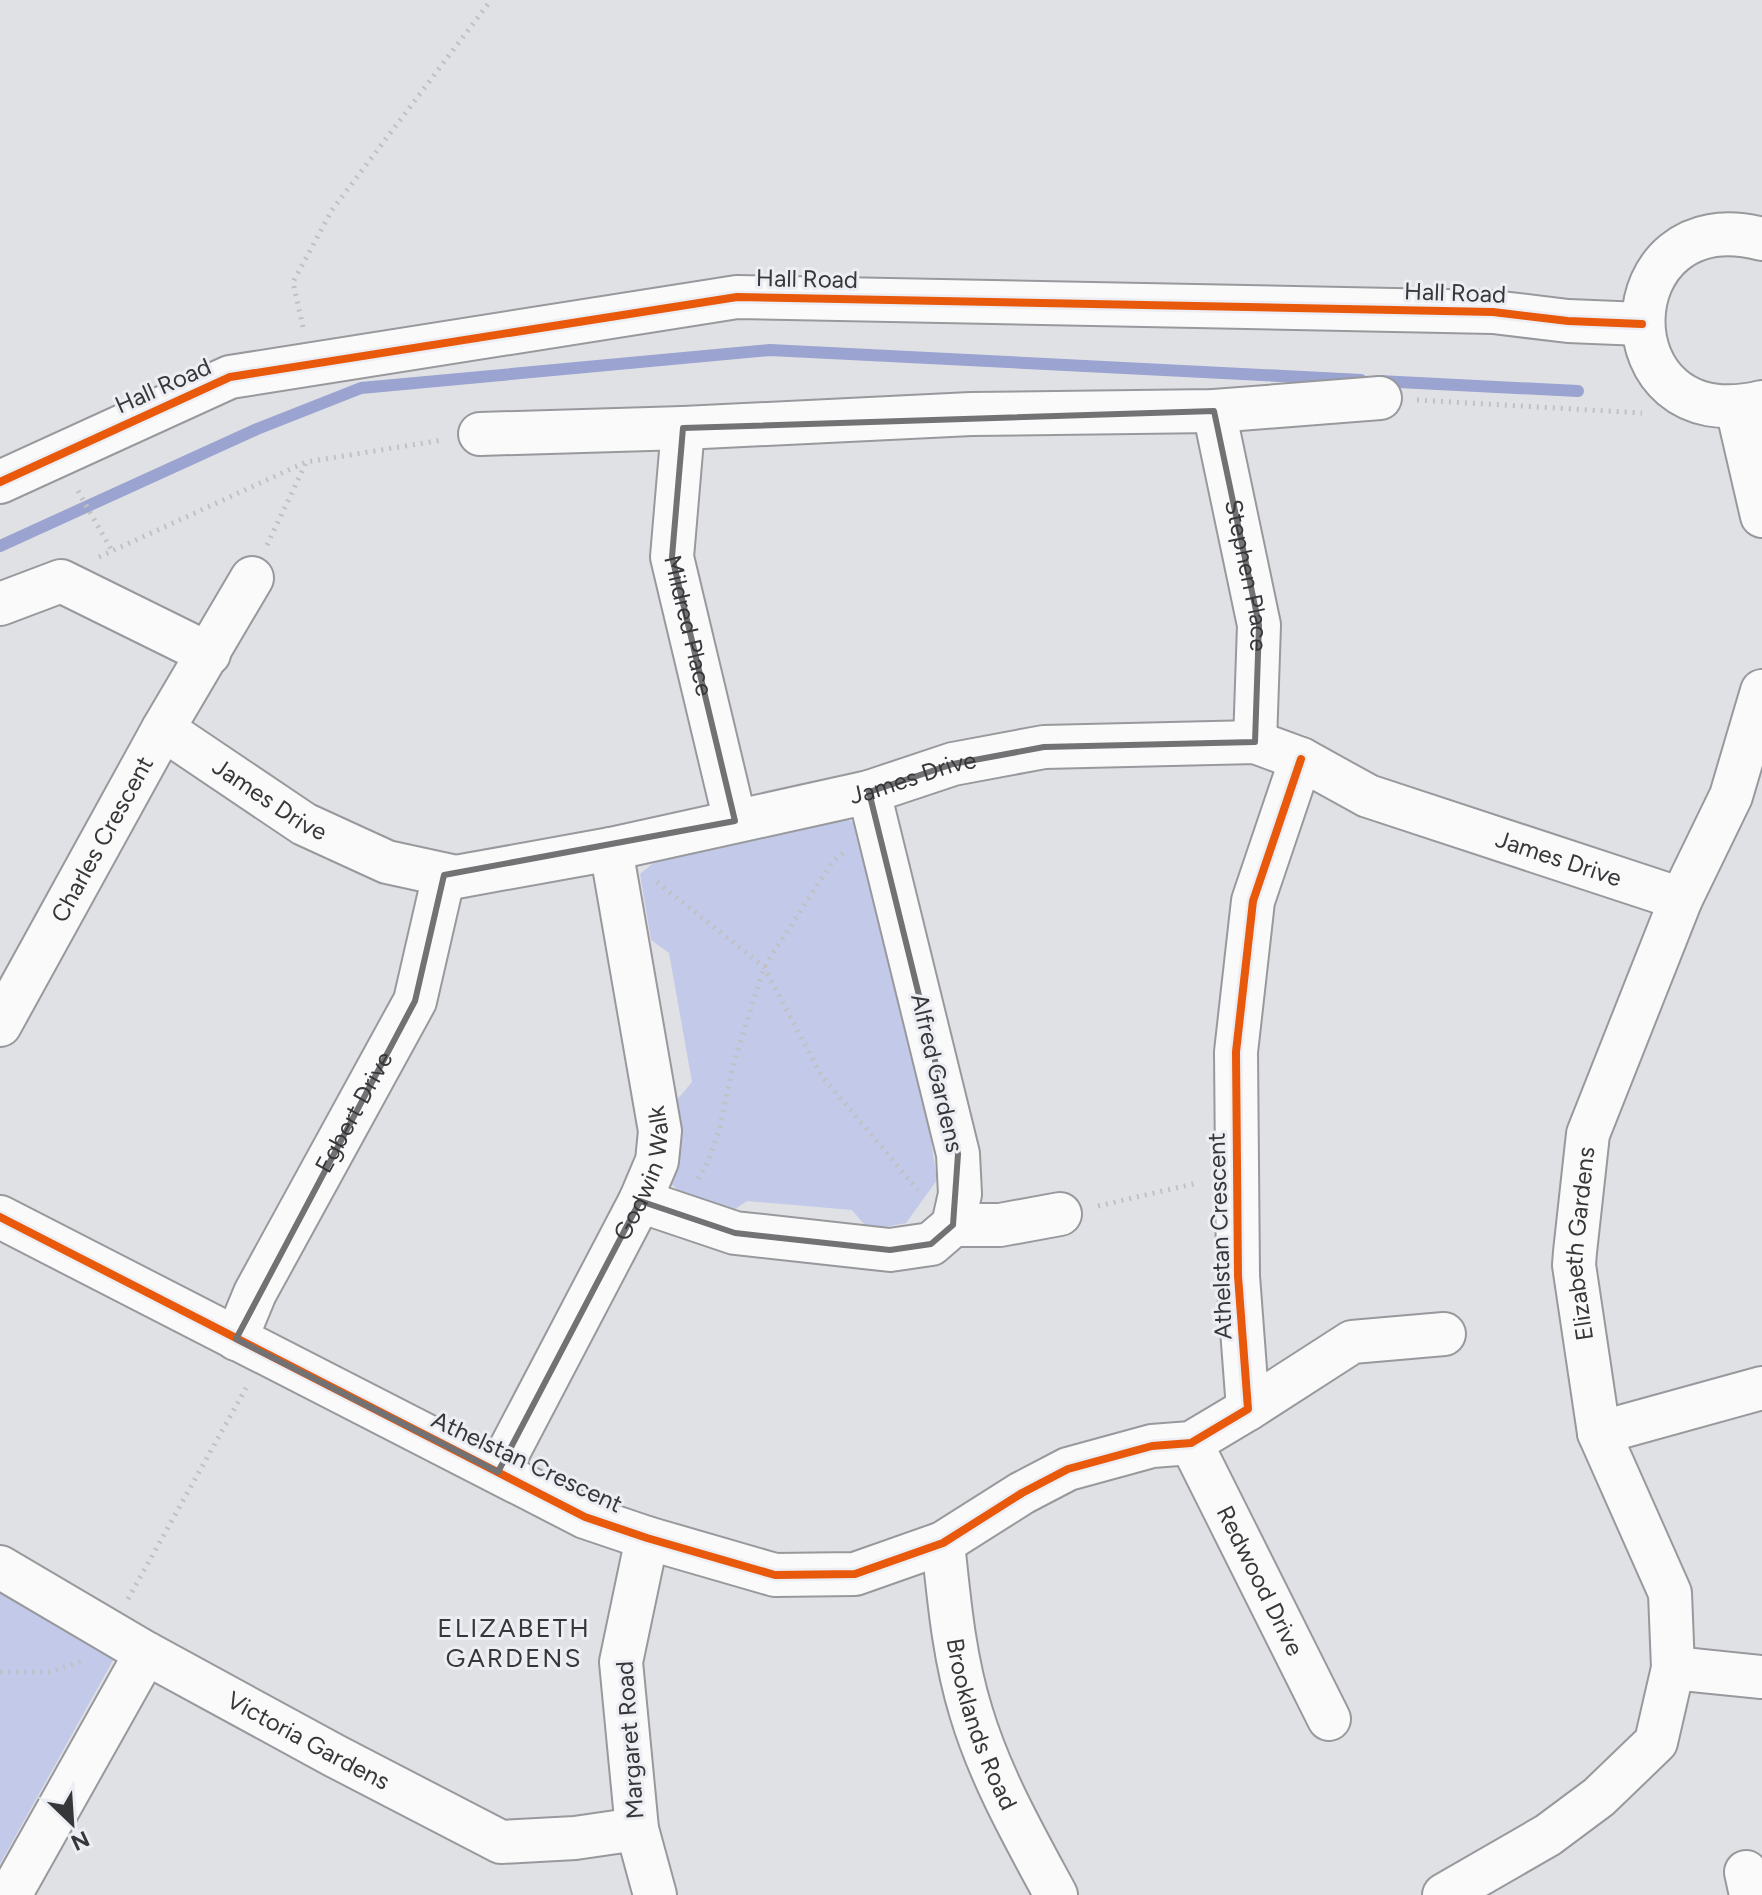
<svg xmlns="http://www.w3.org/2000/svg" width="1762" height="1895" font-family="Figtree,sans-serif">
  <rect width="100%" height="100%" fill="#e0e1e5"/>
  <g fill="#c3c9e8">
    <path d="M 835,814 L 860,825 L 930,1134 L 937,1180 L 906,1223 L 869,1230 L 852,1210 L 747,1201 L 726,1215 L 695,1205 L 663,1177 L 676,1101 L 692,1082 L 669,953 L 651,940 L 640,874 L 663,855 Z"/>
    <path d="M 0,1587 L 116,1655 L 0,1864 Z"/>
  </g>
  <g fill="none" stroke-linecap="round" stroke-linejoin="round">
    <g stroke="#9ba3d0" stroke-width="12">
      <path d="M 1379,381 L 1578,391"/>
      <path d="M 0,546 L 257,429 L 361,388 L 770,350 L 1361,380"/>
    </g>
    <g stroke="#98999c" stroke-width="46">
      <g id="minor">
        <path d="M 1762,239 C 1607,198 1601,441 1762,402"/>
        <path d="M 1737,408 L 1762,516"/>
        <path id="s1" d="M 1214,411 L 1259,625 L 1255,742"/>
        <path id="s2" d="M 683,428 L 672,557 L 735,821"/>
        <path d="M 480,434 L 683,428 L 971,414 L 1214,411 L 1380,398"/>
        <path d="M 0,482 L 230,377 L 737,297 L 1493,312 L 1568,321 L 1642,324"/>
        <path d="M 0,604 L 61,581 L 209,654"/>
        <path id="s3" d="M 163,729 L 304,824 L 387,862 L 456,877 L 611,849 L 869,792 L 953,764 L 1044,747 L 1255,742 L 1301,759 L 1368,796 L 1681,899"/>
        <path id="s4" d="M 0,1025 L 163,729 L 252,578"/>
        <path d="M 640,1201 L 735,1233 L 890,1250 L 931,1244 L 953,1225 L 960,1194 L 958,1154 L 869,792"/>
        <path d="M 0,1217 L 585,1517 L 647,1538 L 775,1575 L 855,1574 L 943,1543 L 1022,1493 L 1068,1469 L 1152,1446 L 1191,1443 L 1248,1409 L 1238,1276 L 1236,1052 L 1253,901 L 1301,759"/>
        <path d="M 953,1225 L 1000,1225 L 1060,1214"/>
        <path id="s5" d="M 236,1339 L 255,1293 L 415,1001 L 444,875"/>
        <path d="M 1248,1409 L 1352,1342 L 1444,1334"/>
        <path d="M 1599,1433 L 1762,1388"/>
        <path id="s6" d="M 1191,1443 L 1329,1719"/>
        <path id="s7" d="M 498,1472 L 640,1201 L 657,1161 L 660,1131 L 611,849"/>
        <path d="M 647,1538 L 621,1662 L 637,1829 L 655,1895"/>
        <path id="s8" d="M 943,1543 C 949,1600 954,1657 971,1712 C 990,1776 1024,1836 1056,1895"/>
        <path id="s9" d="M 0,1567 L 146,1653 L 335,1756 L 501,1842 L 575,1838 L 637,1829"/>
        <path d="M 1673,1668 L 1762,1677"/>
        <path d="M 1746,1872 L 1751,1895"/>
        <path d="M 10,1895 L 146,1653"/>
        <path id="s10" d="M 1444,1895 L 1548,1835 L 1599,1797 L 1656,1742 L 1673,1668 L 1670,1593 L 1599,1433 L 1574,1265 L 1575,1252 L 1588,1134 L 1681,899 L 1731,796 L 1762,691"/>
      </g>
    </g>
    <g stroke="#c0c1c1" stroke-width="5" stroke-dasharray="2 6" stroke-linecap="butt">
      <path d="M 303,327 L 293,282 L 332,210 L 491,0"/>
      <path d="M 1417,400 L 1642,413"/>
      <path d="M 78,491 L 111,549"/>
      <path d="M 267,545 L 306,463"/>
      <path d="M 99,557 L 306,462 L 443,440"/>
      <path d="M 657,882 L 764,967 L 821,1075 L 918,1190"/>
      <path d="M 698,1179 L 708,1162 L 720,1128 L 732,1069 L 764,967 L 833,861 L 843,853"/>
      <path d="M 1098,1206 L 1197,1183"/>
      <path d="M 128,1599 L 246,1388"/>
      <path d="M 0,1672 L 50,1672 L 82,1661"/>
    </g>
    <use href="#minor" stroke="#fafafb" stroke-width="42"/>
    <g stroke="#eceef4" stroke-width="13">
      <g id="cycleway">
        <path d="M 0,482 L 230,377 L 737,297 L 1493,312 L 1568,321 L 1642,324"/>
        <path d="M 0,1217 L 585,1517 L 647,1538 L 775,1575 L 855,1574 L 943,1543 L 1022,1493 L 1068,1469 L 1152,1446 L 1191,1443 L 1248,1409 L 1238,1276 L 1236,1052 L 1253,901 L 1301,759"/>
      </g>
    </g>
    <use href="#cycleway" stroke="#e8590c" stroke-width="8"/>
  </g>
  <path fill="none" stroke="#727275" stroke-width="6" stroke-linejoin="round" d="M 1214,411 L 1259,625 L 1255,742 L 1044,747 L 953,764 L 869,792 L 958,1154 L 953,1225 L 931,1244 L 890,1250 L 735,1233 L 640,1201 L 498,1472 L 236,1339 L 415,1001 L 444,875 L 735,821 L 672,557 L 683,428 Z"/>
  <g text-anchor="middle" stroke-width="6" stroke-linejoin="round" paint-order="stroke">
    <g font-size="24" fill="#363739" stroke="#eceef4">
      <text transform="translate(807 279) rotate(1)" y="8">Hall Road</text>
      <text transform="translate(1455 293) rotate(2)" y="8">Hall Road</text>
      <text transform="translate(163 386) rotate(-24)" y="8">Hall Road</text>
      <text dy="8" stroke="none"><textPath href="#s1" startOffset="168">Stephen Place</textPath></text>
      <text dy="8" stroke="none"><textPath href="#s2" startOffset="200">Mildred Place</textPath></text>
      <text dy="8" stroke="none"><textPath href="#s3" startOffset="800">James Drive</textPath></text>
      <text dy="8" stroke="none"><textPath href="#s3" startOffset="128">James Drive</textPath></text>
      <text dy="8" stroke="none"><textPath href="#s4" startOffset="212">Charles Crescent</textPath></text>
      <text dy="8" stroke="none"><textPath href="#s3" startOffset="1472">James Drive</textPath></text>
      <text transform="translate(937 1073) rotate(77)" y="8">Alfred Gardens</text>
      <text dy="8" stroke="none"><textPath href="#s5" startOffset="256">Egbert Drive</textPath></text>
      <text dy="8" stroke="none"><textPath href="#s7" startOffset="334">Godwin Walk</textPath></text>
      <text transform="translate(1220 1236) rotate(-92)" y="8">Athelstan Crescent</text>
      <text dy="8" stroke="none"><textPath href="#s10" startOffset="780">Elizabeth Gardens</textPath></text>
      <text transform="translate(527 1462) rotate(25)" y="8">Athelstan Crescent</text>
      <text dy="8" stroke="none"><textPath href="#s6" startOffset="154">Redwood Drive</textPath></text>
      <text dy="8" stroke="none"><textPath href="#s8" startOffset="186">Brooklands Road</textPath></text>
      <text transform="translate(630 1740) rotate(-94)" y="8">Margaret Road</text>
      <text dy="8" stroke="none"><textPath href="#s9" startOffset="354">Victoria Gardens</textPath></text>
    </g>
    <g font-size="26" letter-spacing="2" fill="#363739" stroke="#eceef4">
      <text x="514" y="1637">ELIZABETH<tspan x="514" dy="30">GARDENS</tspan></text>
    </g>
  </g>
  <g transform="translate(72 1823) rotate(155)" stroke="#eceef4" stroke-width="6" paint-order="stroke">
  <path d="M0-6L14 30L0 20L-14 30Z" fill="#363739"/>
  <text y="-12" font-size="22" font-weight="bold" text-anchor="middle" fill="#363739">N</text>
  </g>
</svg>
